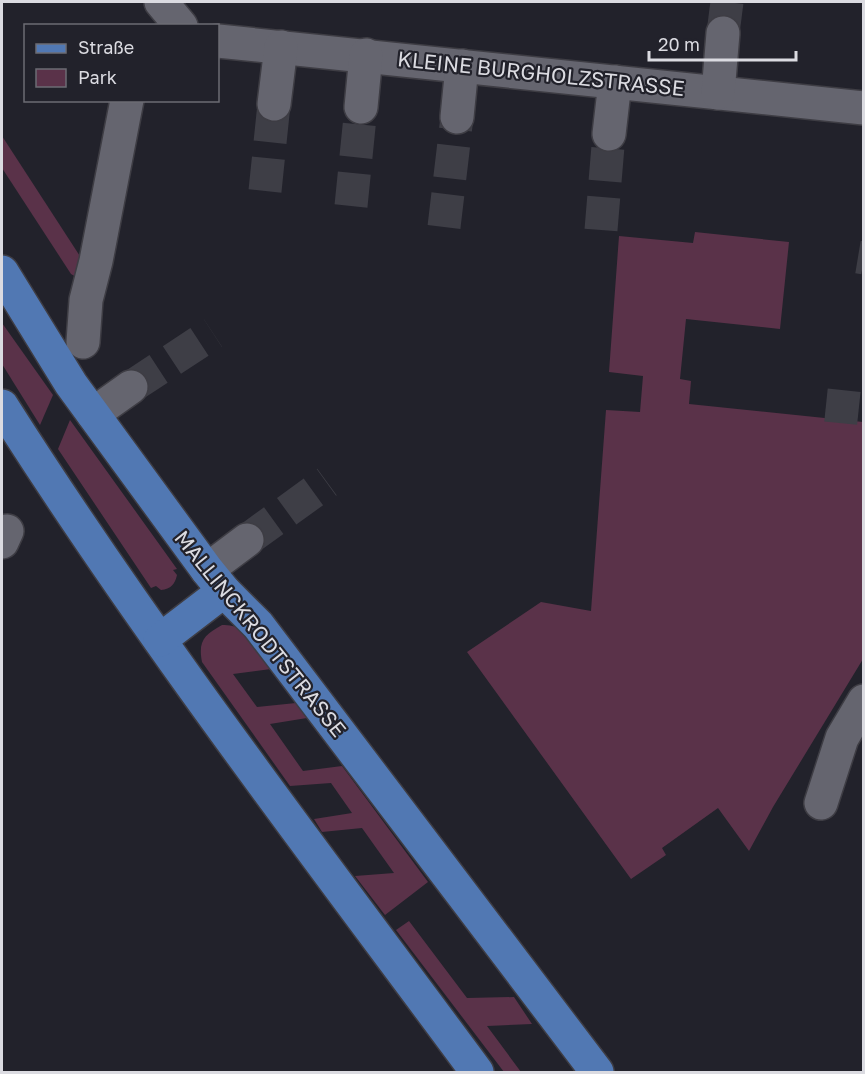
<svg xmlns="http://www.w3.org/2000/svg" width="865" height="1074" font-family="'Golos Text',sans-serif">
  <rect width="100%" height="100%" fill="#22222b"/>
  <g fill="#5a3249">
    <path d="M 2,136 L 87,267 L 78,278 L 71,274 L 2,168 Z"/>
    <path d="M 695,232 L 789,242 L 780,329 L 686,319 L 680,379 L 691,381 L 689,404 L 863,422 L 863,659 L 773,807 L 749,851 L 718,808 L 662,848 L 666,855 L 631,879 L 467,652 L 541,602 L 591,611 L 606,410 L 640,412 L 643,376 L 609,372 L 619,236 L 693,243 Z"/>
    <path d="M 2,323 L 53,395 L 40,425 L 2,364 Z"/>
    <path d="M 70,420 L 177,569 L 173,570 L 177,575 C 175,584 171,589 161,590 L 156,586 L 151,588 L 58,449 Z"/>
    <path d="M 222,625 C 248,623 258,650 271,669 L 233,674 L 257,707 L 296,703 L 307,718 L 270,724 L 303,771 L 342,766 L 428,882 L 385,915 L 355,876 L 394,873 L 362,828 L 322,832 L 314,819 L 352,813 L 331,783 L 290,786 L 202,662 C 198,641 204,635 222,625 Z"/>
    <path d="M 409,921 L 467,998 L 514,997 L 532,1024 L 487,1026 L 521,1072 L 504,1072 L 396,930 Z"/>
  </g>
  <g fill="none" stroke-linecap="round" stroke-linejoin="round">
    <g stroke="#3e3e46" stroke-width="33" stroke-dasharray="33 16" stroke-linecap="butt">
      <path d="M 723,33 L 727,2"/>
      <path d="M 265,191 L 274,104"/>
      <path d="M 351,206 L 361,107"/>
      <path d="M 444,227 L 457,117"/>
      <path d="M 601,230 L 609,134"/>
      <path d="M 858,257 L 864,258"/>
      <path d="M 131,387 L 213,333"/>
      <path d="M 826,405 L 864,409"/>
      <path d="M 247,540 L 327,482"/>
    </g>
    <g stroke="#3e3d44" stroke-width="36">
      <g id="minor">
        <path d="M 161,2 L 181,26"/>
        <path d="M 218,41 L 864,108"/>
        <path d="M 718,93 L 723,33"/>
        <path d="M 274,104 L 281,47"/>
        <path d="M 361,107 L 366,55"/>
        <path d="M 457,117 L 462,66"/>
        <path d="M 609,134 L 615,82"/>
        <path d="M 83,342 L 86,300 L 96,261 L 127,100"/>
        <path d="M 93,414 L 131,387"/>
        <path d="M 2,542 L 7,531"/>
        <path d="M 207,570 L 247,540"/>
        <path d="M 821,803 L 842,738 L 864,701"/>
      </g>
    </g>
    <g stroke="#3e3d44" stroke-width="36">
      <g id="major">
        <path d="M 2,272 L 71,384 L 207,570 L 224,591 L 258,625 L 597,1072"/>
        <path d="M 2,406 C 148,636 315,853 477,1072"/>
        <path d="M 160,640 L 224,591"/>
      </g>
    </g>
    <use href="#minor" stroke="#65656f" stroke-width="33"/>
    <use href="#major" stroke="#5178b3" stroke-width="33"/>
  </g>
  <g text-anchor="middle" stroke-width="4.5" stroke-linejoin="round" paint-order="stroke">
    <g font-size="21" fill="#dbdbe1" stroke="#22222b">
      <text transform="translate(541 74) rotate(6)" y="7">KLEINE BURGHOLZSTRASSE</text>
      <text transform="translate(260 634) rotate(51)" y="7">MALLINCKRODTSTRASSE</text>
    </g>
  </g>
  <rect width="865" height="1074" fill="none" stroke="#dbdbe1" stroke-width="6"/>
  <rect x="24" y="24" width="195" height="78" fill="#22222b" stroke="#6c6c74" stroke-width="1.5"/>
  <rect x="36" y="44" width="30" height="9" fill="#5178b3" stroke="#6c6c74" stroke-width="1.5"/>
  <text x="78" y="54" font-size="18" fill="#dbdbe1">Straße</text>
  <rect x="36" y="69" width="30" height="18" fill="#5a3249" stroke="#6c6c74" stroke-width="1.5"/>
  <text x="78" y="84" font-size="18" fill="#dbdbe1">Park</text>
  <path d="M649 51v9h147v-9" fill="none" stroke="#dbdbe1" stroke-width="3"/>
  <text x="658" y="51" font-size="18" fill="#dbdbe1" stroke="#22222b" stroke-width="4.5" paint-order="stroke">20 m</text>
</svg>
